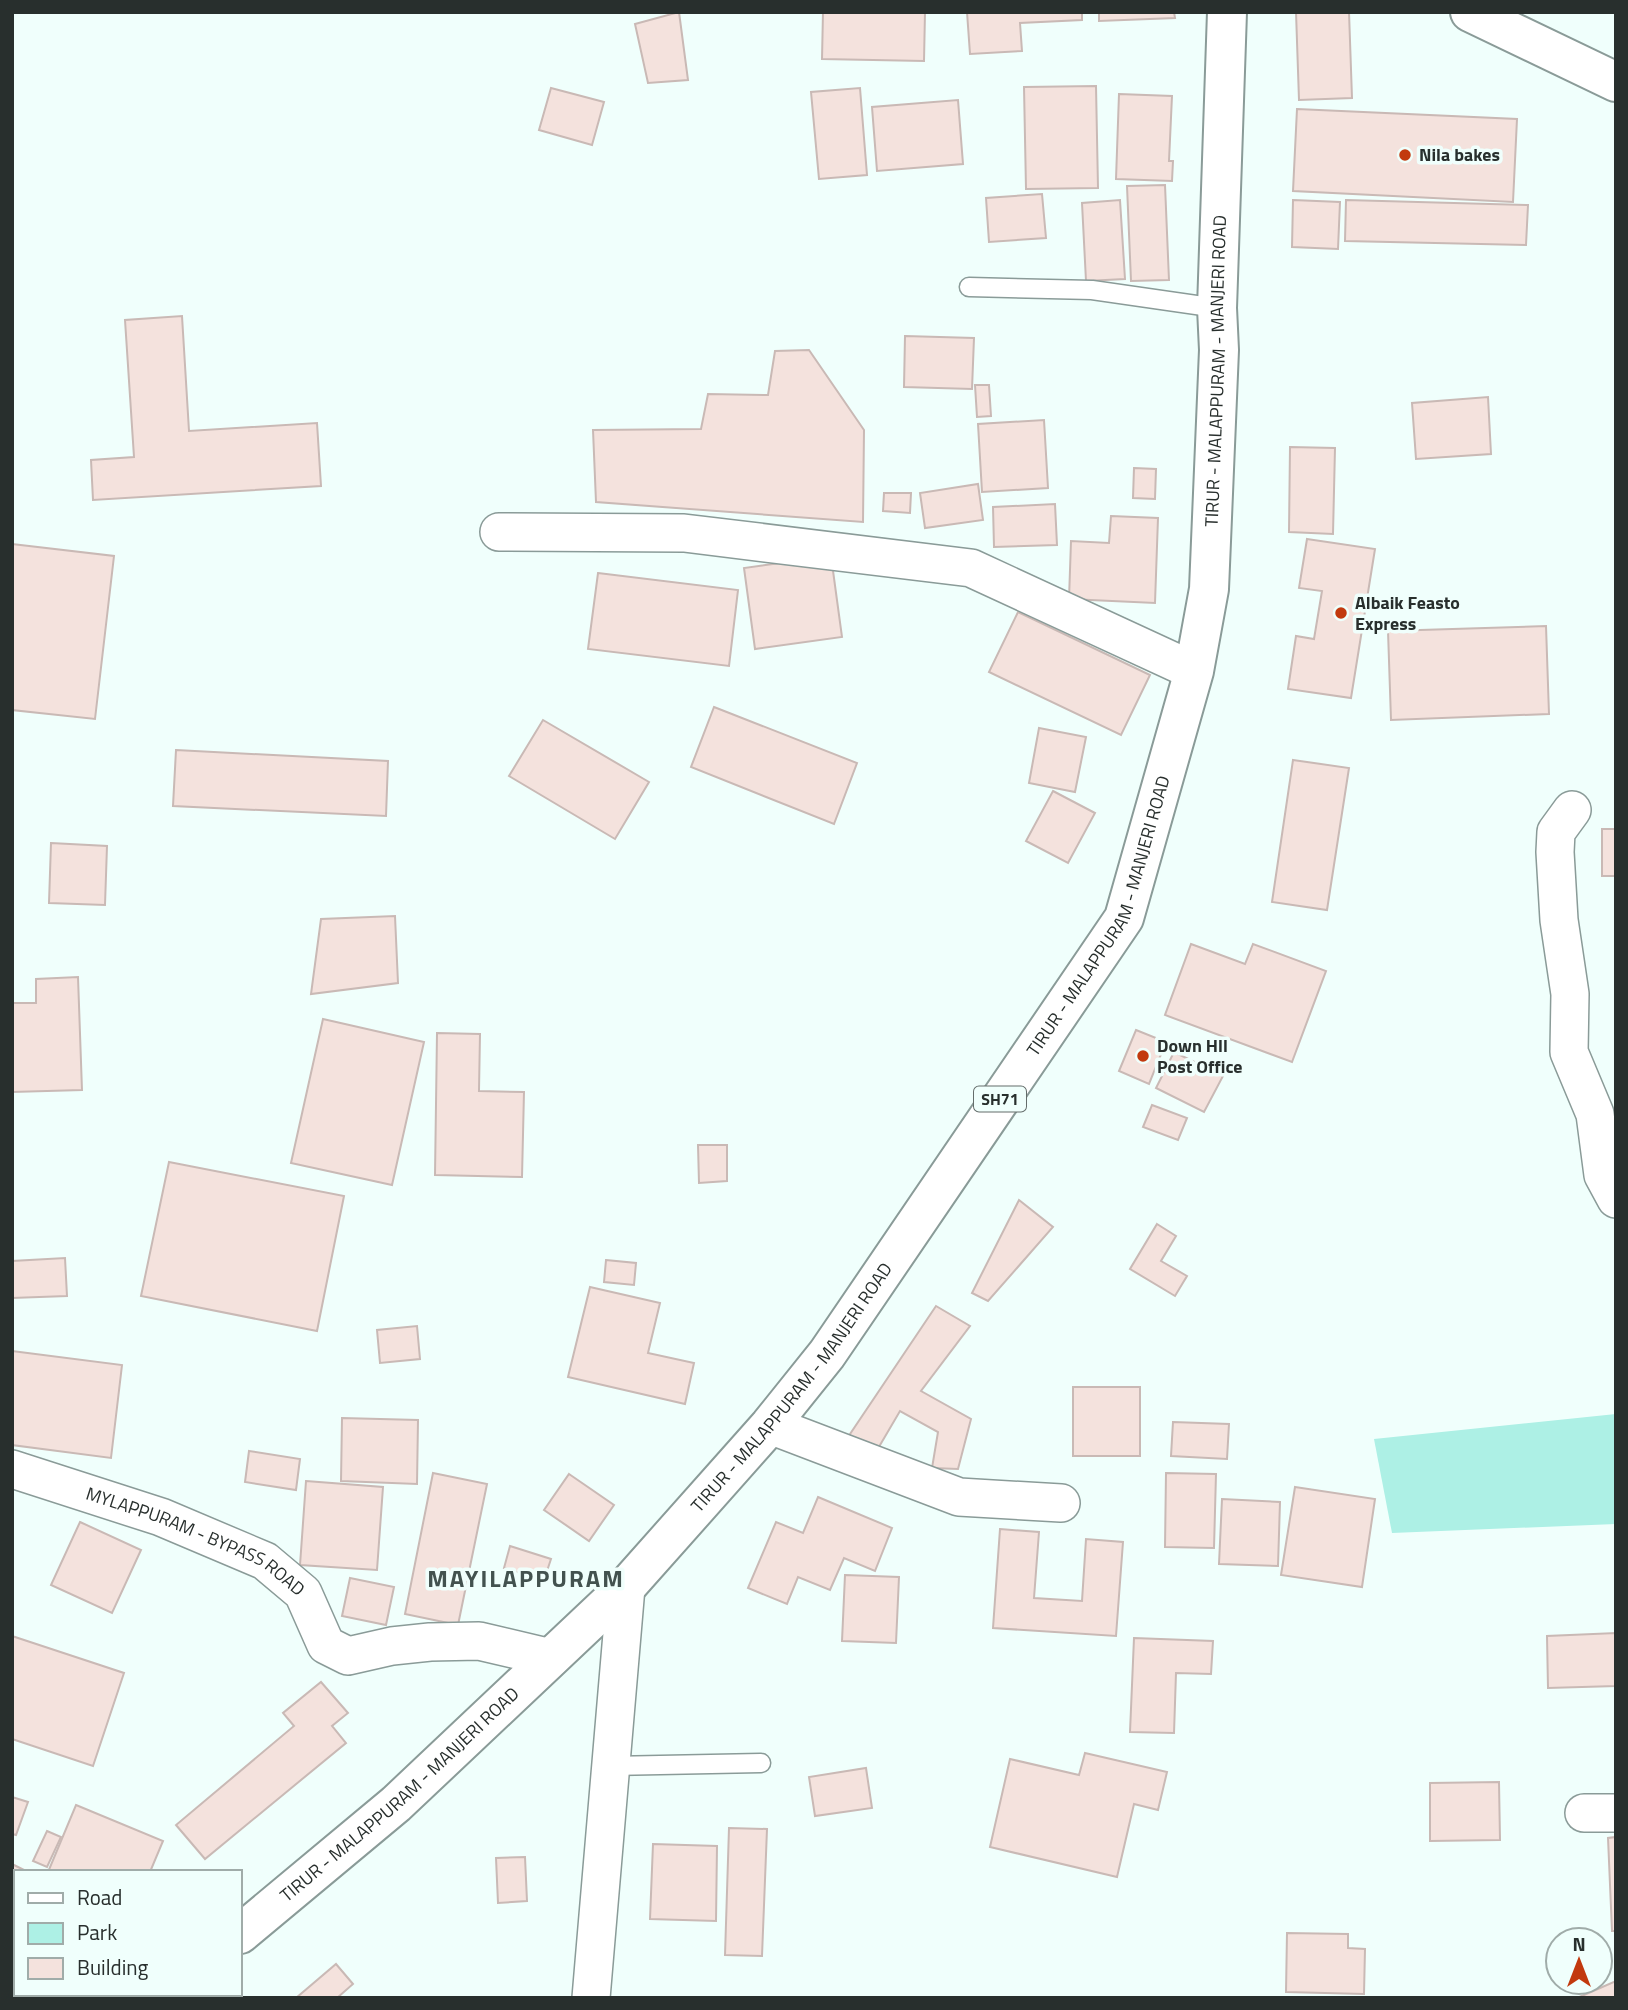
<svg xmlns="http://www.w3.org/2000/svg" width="1628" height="2010" font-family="'Titillium Web',sans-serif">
  <rect width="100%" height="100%" fill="#f0fffc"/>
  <path fill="#adf0e5" d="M 1616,1414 L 1616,1524 L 1392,1533 L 1374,1439 Z"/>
  <g fill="#f4e2dd" stroke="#c9b9b5" stroke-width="2">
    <path d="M 679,12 L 688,80 L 648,83 L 635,24 Z"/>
    <path d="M 823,12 L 925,12 L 924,61 L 822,59 Z"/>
    <path d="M 967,12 L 1082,12 L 1082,20 L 1020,23 L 1022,51 L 970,54 Z"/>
    <path d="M 1099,12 L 1174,12 L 1175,18 L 1099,21 Z"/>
    <path d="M 1296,12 L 1349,12 L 1352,98 L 1299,100 Z"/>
    <path d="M 1096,86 L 1098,188 L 1026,189 L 1024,87 Z"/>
    <path d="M 551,88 L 604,102 L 592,145 L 539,130 Z"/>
    <path d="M 860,88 L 867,175 L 819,179 L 811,92 Z"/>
    <path d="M 1119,94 L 1172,96 L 1169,161 L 1173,161 L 1172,181 L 1116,179 Z"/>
    <path d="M 958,100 L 963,164 L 877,171 L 872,107 Z"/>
    <path d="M 1297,109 L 1517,119 L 1513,202 L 1293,191 Z"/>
    <path d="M 1165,185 L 1169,280 L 1131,281 L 1127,186 Z"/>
    <path d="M 1042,194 L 1046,238 L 989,242 L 986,198 Z"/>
    <path d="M 1120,200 L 1125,279 L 1086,281 L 1082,203 Z"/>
    <path d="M 1293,200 L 1340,202 L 1338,249 L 1292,247 Z"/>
    <path d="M 1346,200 L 1528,205 L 1526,245 L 1345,241 Z"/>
    <path d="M 182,316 L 189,431 L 317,423 L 321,486 L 93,500 L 91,460 L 134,457 L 125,320 Z"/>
    <path d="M 905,336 L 974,338 L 972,389 L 904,387 Z"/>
    <path d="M 809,350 L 864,430 L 863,522 L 596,502 L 593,430 L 701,429 L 708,394 L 768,395 L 775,351 Z"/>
    <path d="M 975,385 L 989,385 L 991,416 L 977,417 Z"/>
    <path d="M 1488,397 L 1491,454 L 1416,459 L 1412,403 Z"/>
    <path d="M 1044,420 L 1048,488 L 982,492 L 978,424 Z"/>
    <path d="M 1290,447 L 1335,448 L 1333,534 L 1289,532 Z"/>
    <path d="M 1134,468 L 1156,469 L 1155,499 L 1133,498 Z"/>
    <path d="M 978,484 L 983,520 L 925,528 L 920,493 Z"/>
    <path d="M 884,493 L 911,493 L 910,513 L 883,511 Z"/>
    <path d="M 1055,504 L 1057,545 L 994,547 L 993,507 Z"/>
    <path d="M 1111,516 L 1158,518 L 1155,603 L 1069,599 L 1071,541 L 1109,543 Z"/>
    <path d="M 1307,539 L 1375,549 L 1351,698 L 1288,689 L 1296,636 L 1314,639 L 1322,591 L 1299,588 Z"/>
    <path d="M 12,544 L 114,556 L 95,719 L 12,710 Z"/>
    <path d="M 831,556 L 842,637 L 755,649 L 744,568 Z"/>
    <path d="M 598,573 L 738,590 L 729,666 L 588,649 Z"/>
    <path d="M 1018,612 L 1150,675 L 1121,735 L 989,672 Z"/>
    <path d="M 1546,626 L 1549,714 L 1391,720 L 1388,631 Z"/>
    <path d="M 714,707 L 857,763 L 834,824 L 691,767 Z"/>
    <path d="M 543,720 L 649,782 L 615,839 L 509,776 Z"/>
    <path d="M 1039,728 L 1086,737 L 1075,792 L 1029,783 Z"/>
    <path d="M 176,750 L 388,761 L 386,816 L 173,806 Z"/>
    <path d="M 1293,760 L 1349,768 L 1327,910 L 1272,902 Z"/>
    <path d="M 1053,791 L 1095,813 L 1068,863 L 1026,841 Z"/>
    <rect x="1602" y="829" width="14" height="47"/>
    <path d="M 51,843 L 107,846 L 105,905 L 49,903 Z"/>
    <path d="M 395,916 L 398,983 L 311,994 L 321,919 Z"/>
    <path d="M 1191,944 L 1245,964 L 1253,944 L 1326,971 L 1292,1062 L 1165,1015 Z"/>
    <path d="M 78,977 L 82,1090 L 12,1092 L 12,1003 L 36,1003 L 36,979 Z"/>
    <path d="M 323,1019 L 424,1042 L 392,1185 L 291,1163 Z"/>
    <path d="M 1136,1030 L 1166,1042 L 1149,1084 L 1119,1071 Z"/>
    <path d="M 437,1033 L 480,1034 L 479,1091 L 524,1092 L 522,1177 L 435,1175 Z"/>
    <path d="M 1174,1052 L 1223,1076 L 1204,1112 L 1156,1088 Z"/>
    <path d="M 1152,1105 L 1187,1118 L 1178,1140 L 1143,1127 Z"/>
    <path d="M 698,1145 L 727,1145 L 727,1181 L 699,1183 Z"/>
    <path d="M 169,1162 L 344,1196 L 317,1331 L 141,1296 Z"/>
    <path d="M 1019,1200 L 1053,1227 L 988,1301 L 972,1293 Z"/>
    <path d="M 1157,1224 L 1176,1236 L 1161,1261 L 1187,1276 L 1175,1296 L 1130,1269 Z"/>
    <path d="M 65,1258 L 67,1296 L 12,1298 L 12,1261 Z"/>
    <path d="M 606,1260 L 636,1263 L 634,1285 L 604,1282 Z"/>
    <path d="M 590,1287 L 660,1303 L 648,1353 L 694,1363 L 685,1404 L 568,1377 Z"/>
    <path d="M 936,1306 L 970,1326 L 921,1391 L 971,1419 L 958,1469 L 932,1468 L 938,1432 L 900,1411 L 873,1457 L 842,1446 Z"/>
    <path d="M 417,1326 L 420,1359 L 380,1363 L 377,1330 Z"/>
    <path d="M 12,1351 L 122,1365 L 111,1458 L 12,1445 Z"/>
    <rect x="1073" y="1387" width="67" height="69"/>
    <path d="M 342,1418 L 418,1420 L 417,1484 L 341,1481 Z"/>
    <path d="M 1173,1422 L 1229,1424 L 1227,1459 L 1171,1456 Z"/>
    <path d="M 249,1451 L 300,1459 L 296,1490 L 245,1482 Z"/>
    <path d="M 433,1473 L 487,1484 L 458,1625 L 405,1614 Z"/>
    <path d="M 1166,1473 L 1216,1474 L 1214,1548 L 1165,1547 Z"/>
    <path d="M 569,1474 L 614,1505 L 589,1541 L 544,1510 Z"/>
    <path d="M 306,1481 L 383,1487 L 377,1570 L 300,1565 Z"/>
    <path d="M 1295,1487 L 1375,1499 L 1362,1587 L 1281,1575 Z"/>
    <path d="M 818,1497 L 892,1528 L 875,1571 L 844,1558 L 830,1590 L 798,1577 L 787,1604 L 748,1588 L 776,1522 L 803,1533 Z"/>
    <path d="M 1222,1499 L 1280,1502 L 1278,1566 L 1219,1564 Z"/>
    <path d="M 80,1522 L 141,1550 L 112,1613 L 51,1585 Z"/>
    <path d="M 1000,1529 L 1039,1532 L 1034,1598 L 1082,1601 L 1086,1539 L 1123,1542 L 1116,1636 L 993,1628 Z"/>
    <path d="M 510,1546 L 551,1559 L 544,1580 L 504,1568 Z"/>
    <path d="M 845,1575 L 899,1577 L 896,1643 L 842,1641 Z"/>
    <path d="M 350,1578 L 394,1587 L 386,1625 L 342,1616 Z"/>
    <path d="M 1616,1633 L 1616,1686 L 1548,1688 L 1547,1636 Z"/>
    <path d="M 12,1636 L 124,1673 L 93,1766 L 12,1739 Z"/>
    <path d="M 1134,1638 L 1213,1641 L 1211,1674 L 1176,1673 L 1174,1733 L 1130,1732 Z"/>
    <path d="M 321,1682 L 348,1713 L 332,1726 L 346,1743 L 205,1859 L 176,1825 L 294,1726 L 283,1713 Z"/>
    <path d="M 1085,1753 L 1167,1772 L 1158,1810 L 1134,1804 L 1117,1877 L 990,1847 L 1010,1759 L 1079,1775 Z"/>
    <path d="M 866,1768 L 872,1808 L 815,1816 L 809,1777 Z"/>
    <path d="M 1499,1782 L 1500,1840 L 1430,1841 L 1430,1783 Z"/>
    <path d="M 12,1797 L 28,1802 L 16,1835 L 12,1834 Z"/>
    <path d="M 76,1805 L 163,1841 L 150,1872 L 48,1872 Z"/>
    <path d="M 729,1828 L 767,1829 L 762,1956 L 725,1955 Z"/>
    <path d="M 47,1831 L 61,1837 L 47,1867 L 33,1861 Z"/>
    <path d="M 1616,1837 L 1616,1931 L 1612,1931 L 1608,1838 Z"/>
    <path d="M 653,1844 L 717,1846 L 716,1921 L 650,1919 Z"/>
    <path d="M 525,1857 L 527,1901 L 498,1903 L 496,1858 Z"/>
    <path d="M 12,1864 L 28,1872 L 16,1872 L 16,1945 L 12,1944 Z"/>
    <path d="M 1287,1933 L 1348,1934 L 1348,1948 L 1365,1949 L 1364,1994 L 1286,1992 Z"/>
    <path d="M 336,1964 L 353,1984 L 337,1998 L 296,1998 Z"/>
    <path d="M 1616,1981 L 1616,1998 L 1577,1998 Z"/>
  </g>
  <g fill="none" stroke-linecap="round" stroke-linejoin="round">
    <g stroke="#8a9b98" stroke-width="21">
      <g id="service">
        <path d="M 969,287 L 1092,290 L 1217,308"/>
        <path d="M 610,1766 L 761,1763"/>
      </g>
    </g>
    <g stroke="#8a9b98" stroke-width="40">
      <g id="minor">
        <path d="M 499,532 L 684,533 L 971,568 L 1194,671"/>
        <path d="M 1572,810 L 1556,832 L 1555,852 L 1559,920 L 1570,994 L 1569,1052 L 1595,1114 L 1603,1175 L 1616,1199"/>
        <path d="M 770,1425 L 959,1497 L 1061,1503"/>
        <path id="s1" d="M 12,1469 L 161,1517 L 265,1561 L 303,1593 L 326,1645 L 348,1656 L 392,1646 L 430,1642 L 479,1641 L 551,1658"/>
        <path d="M 1584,1813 L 1616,1813"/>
        <path d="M 591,1998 L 626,1587"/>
      </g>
    </g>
    <g stroke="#8a9b98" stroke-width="42">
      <path id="tertiary" d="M 1470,12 L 1616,82"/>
    </g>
    <g stroke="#8a9b98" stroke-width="42">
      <g id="primary">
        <path id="s2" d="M 240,1934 L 396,1804 L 626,1587 L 770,1425 L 827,1354 L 1124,918 L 1194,671 L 1209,589 L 1219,350 L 1217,308 L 1227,12"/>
        <path d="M 167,1998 L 171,1994"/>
      </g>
    </g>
    <use href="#service" stroke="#fff" stroke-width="18"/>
    <use href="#minor" stroke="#fff" stroke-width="37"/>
    <use href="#tertiary" stroke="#fff" stroke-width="38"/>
    <use href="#primary" stroke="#fff" stroke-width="38"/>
  </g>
  <g fill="#c2390e" stroke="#f0fffc" stroke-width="2.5">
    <circle cx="1405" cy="155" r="7"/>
    <circle cx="1341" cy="613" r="7"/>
    <circle cx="1143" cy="1056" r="7"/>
  </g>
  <g text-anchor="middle" stroke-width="7" stroke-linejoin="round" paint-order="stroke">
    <rect fill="#f0fffc" stroke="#646d6b" stroke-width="2" x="974" y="1086.5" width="52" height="25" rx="5"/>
    <g font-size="16" font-weight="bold" fill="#282f2d">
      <text x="1000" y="1105">SH71</text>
    </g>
    <g font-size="18" font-weight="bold" fill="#282f2d" stroke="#f0fffc" text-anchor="start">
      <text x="1419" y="161">Nila bakes</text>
      <text x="1355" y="609">Albaik Feasto<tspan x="1355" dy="21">Express</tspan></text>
      <text x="1157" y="1052">Down Hll<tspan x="1157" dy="21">Post Office</tspan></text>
    </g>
    <g font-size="18" fill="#282f2d" stroke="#f0fffc">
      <text dy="6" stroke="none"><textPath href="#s2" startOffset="1913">TIRUR - MALAPPURAM - MANJERI ROAD</textPath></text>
      <text dy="6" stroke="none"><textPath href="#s2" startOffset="1346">TIRUR - MALAPPURAM - MANJERI ROAD</textPath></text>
      <text dy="6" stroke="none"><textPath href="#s2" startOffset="779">TIRUR - MALAPPURAM - MANJERI ROAD</textPath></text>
      <text dy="6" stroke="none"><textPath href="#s1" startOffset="198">MYLAPPURAM - BYPASS ROAD</textPath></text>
      <text dy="6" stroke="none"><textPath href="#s2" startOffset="212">TIRUR - MALAPPURAM - MANJERI ROAD</textPath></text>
    </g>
    <g font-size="24" font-weight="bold" letter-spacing="2" fill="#43524f" stroke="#f0fffc">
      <text x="526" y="1587">MAYILAPPURAM</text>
    </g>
  </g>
  <rect width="1628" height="2010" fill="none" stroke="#282f2d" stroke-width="28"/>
  <rect x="14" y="1870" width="228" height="126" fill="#f0fffc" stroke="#a0aca9" stroke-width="2"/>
  <rect x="28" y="1893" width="35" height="10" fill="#ffffff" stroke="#a0aca9" stroke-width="2"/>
  <text x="77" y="1905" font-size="21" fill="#282f2d">Road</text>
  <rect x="28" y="1923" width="35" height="21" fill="#adf0e5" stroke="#a0aca9" stroke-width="2"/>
  <text x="77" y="1940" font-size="21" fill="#282f2d">Park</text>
  <rect x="28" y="1958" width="35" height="21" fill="#f4e2dd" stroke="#a0aca9" stroke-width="2"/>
  <text x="77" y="1975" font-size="21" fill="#282f2d">Building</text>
  <g transform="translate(1579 1961)"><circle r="33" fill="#f0fffc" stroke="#a0aca9" stroke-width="2"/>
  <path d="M0-5L12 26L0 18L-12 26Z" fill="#c2390e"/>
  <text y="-10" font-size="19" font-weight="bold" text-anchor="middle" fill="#282f2d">N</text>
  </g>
</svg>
